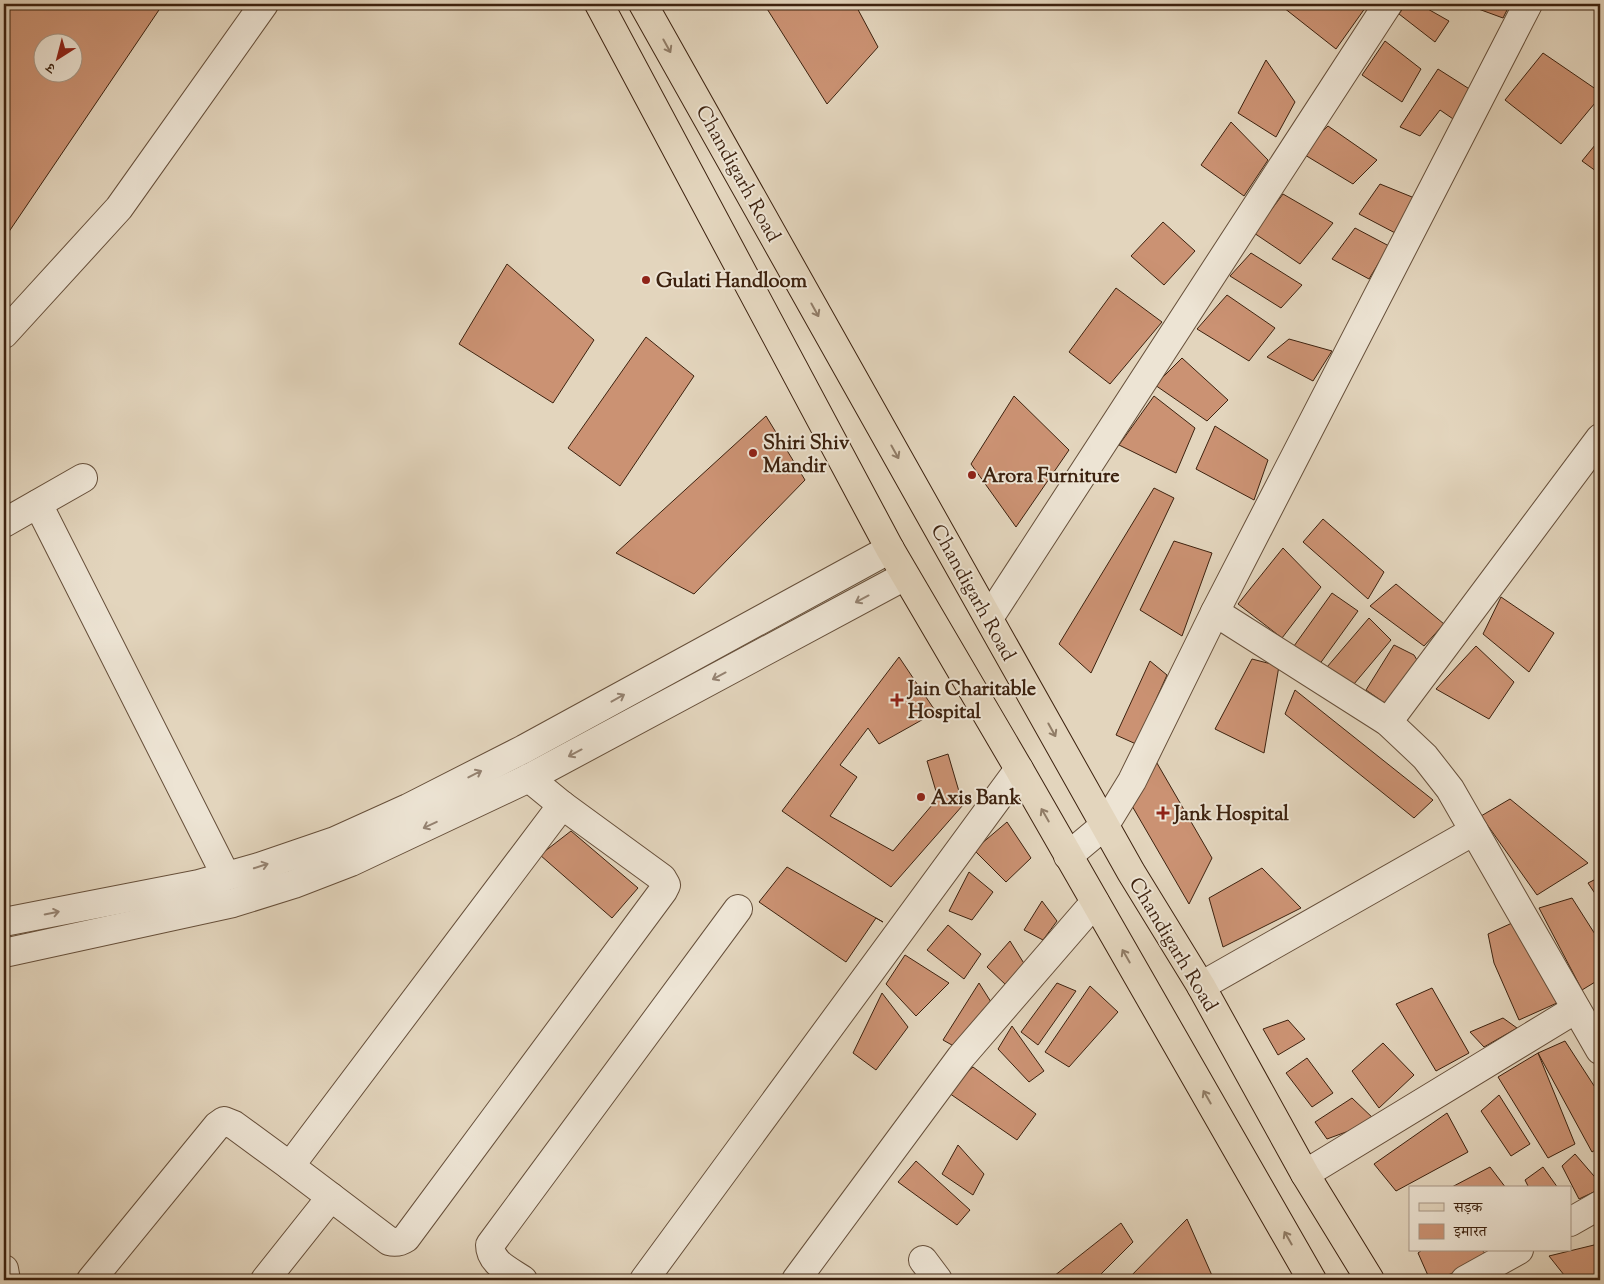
<svg xmlns="http://www.w3.org/2000/svg" width="1604" height="1284" font-family="'Sorts Mill Goudy','Noto Serif Devanagari',serif">
  <rect width="100%" height="100%" fill="#e3d5bd"/>
  <filter id="stains"><feTurbulence type="fractalNoise" baseFrequency=".004" numOctaves="4"/><feColorMatrix values="0 0 0 0 .2 0 0 0 0 .09 0 0 0 0 .02 0 0 0 .5 -.17"/></filter>
  <radialGradient id="worn" r=".72"><stop offset=".6" stop-color="#630" stop-opacity="0"/><stop offset="1" stop-color="#630" stop-opacity=".3"/></radialGradient>
  <g fill="#cb9273" stroke="#3d220f" fill-rule="evenodd">
    <path d="M 4,4 L 163,4 L 4,239 ZM 42,42 L 72,42 L 72,72 L 42,72 Z"/>
    <path d="M 764,4 L 855,4 L 878,47 L 827,104 Z"/>
    <path d="M 1279,4 L 1368,4 L 1336,49 Z"/>
    <path d="M 1406,4 L 1419,4 L 1449,21 L 1435,42 L 1399,14 Z"/>
    <path d="M 1475,4 L 1510,4 L 1503,18 L 1473,7 Z"/>
    <path d="M 1385,41 L 1421,69 L 1402,102 L 1362,75 Z"/>
    <path d="M 1543,53 L 1600,92 L 1600,97 L 1561,144 L 1505,100 Z"/>
    <path d="M 1266,60 L 1295,102 L 1276,137 L 1238,113 Z"/>
    <path d="M 1438,69 L 1471,90 L 1459,123 L 1440,110 L 1420,136 L 1400,127 Z"/>
    <path d="M 1231,122 L 1268,160 L 1244,196 L 1201,165 Z"/>
    <path d="M 1328,126 L 1377,160 L 1353,184 L 1300,152 Z"/>
    <path d="M 1600,139 L 1600,174 L 1582,161 Z"/>
    <path d="M 1380,184 L 1417,199 L 1399,235 L 1359,214 Z"/>
    <path d="M 1283,194 L 1333,223 L 1300,264 L 1254,233 Z"/>
    <path d="M 1163,222 L 1195,251 L 1164,285 L 1131,256 Z"/>
    <path d="M 1355,228 L 1389,246 L 1369,279 L 1332,259 Z"/>
    <path d="M 1251,253 L 1302,285 L 1281,308 L 1230,276 Z"/>
    <path d="M 507,264 L 594,340 L 553,403 L 459,344 Z"/>
    <path d="M 1116,288 L 1162,322 L 1110,384 L 1069,352 Z"/>
    <path d="M 1227,295 L 1275,328 L 1249,361 L 1197,329 Z"/>
    <path d="M 646,337 L 694,376 L 620,486 L 568,448 Z"/>
    <path d="M 1289,339 L 1332,351 L 1313,381 L 1267,357 Z"/>
    <path d="M 1182,358 L 1228,400 L 1207,421 L 1155,385 Z"/>
    <path d="M 1014,396 L 1069,450 L 1016,527 L 971,464 Z"/>
    <path d="M 1154,396 L 1195,428 L 1176,473 L 1119,445 Z"/>
    <path d="M 766,416 L 805,480 L 694,594 L 616,553 Z"/>
    <path d="M 1215,426 L 1268,460 L 1254,500 L 1196,469 Z"/>
    <path d="M 1154,488 L 1174,498 L 1091,673 L 1059,644 Z"/>
    <path d="M 1323,519 L 1384,572 L 1368,599 L 1303,542 Z"/>
    <path d="M 1174,541 L 1212,553 L 1182,636 L 1140,610 Z"/>
    <path d="M 1283,548 L 1321,587 L 1282,638 L 1238,604 Z"/>
    <path d="M 1396,584 L 1444,624 L 1424,646 L 1370,606 Z"/>
    <path d="M 1332,593 L 1358,611 L 1319,665 L 1294,646 Z"/>
    <path d="M 1501,597 L 1554,633 L 1529,672 L 1483,634 Z"/>
    <path d="M 1369,618 L 1391,640 L 1354,684 L 1327,667 Z"/>
    <path d="M 1394,645 L 1414,655 L 1417,660 L 1389,706 L 1366,690 Z"/>
    <path d="M 1476,646 L 1514,682 L 1489,719 L 1436,689 Z"/>
    <path d="M 899,657 L 936,712 L 879,744 L 868,728 L 840,765 L 857,777 L 830,816 L 893,851 L 938,798 L 927,761 L 948,754 L 963,805 L 891,887 L 782,811 Z"/>
    <path d="M 1252,659 L 1279,666 L 1264,753 L 1215,729 Z"/>
    <path d="M 1150,661 L 1167,675 L 1136,744 L 1116,735 Z"/>
    <path d="M 1295,690 L 1433,800 L 1414,818 L 1285,714 Z"/>
    <path d="M 1150,751 L 1212,858 L 1189,904 L 1128,799 Z"/>
    <path d="M 1510,799 L 1588,863 L 1537,895 L 1481,816 Z"/>
    <path d="M 1007,822 L 1031,858 L 1006,882 L 974,850 Z"/>
    <path d="M 571,831 L 638,888 L 612,918 L 540,855 Z"/>
    <path d="M 787,867 L 883,922 L 876,918 L 846,962 L 759,902 Z"/>
    <path d="M 1262,868 L 1301,908 L 1223,947 L 1209,898 Z"/>
    <path d="M 969,872 L 993,892 L 972,920 L 949,911 Z"/>
    <path d="M 1600,877 L 1600,901 L 1588,883 Z"/>
    <path d="M 1572,898 L 1600,942 L 1600,979 L 1582,990 L 1539,908 Z"/>
    <path d="M 1042,901 L 1057,921 L 1043,940 L 1024,930 Z"/>
    <path d="M 1512,923 L 1557,1003 L 1519,1020 L 1494,963 L 1488,934 Z"/>
    <path d="M 948,925 L 981,954 L 964,979 L 927,950 Z"/>
    <path d="M 1010,941 L 1025,965 L 1006,985 L 987,967 Z"/>
    <path d="M 905,955 L 949,983 L 916,1016 L 886,984 Z"/>
    <path d="M 979,983 L 991,1002 L 959,1049 L 943,1040 Z"/>
    <path d="M 1057,983 L 1076,991 L 1038,1045 L 1021,1032 Z"/>
    <path d="M 1090,986 L 1118,1012 L 1069,1067 L 1045,1052 Z"/>
    <path d="M 1432,988 L 1469,1053 L 1436,1071 L 1396,1004 Z"/>
    <path d="M 882,993 L 908,1027 L 876,1070 L 853,1053 Z"/>
    <path d="M 1503,1018 L 1517,1028 L 1484,1047 L 1470,1032 Z"/>
    <path d="M 1288,1020 L 1305,1039 L 1278,1055 L 1263,1029 Z"/>
    <path d="M 1012,1026 L 1044,1071 L 1029,1082 L 998,1049 Z"/>
    <path d="M 1565,1041 L 1600,1095 L 1600,1147 L 1592,1152 L 1538,1053 Z"/>
    <path d="M 1383,1043 L 1414,1075 L 1379,1108 L 1352,1071 Z"/>
    <path d="M 1538,1053 L 1575,1144 L 1548,1158 L 1498,1077 Z"/>
    <path d="M 1307,1058 L 1333,1093 L 1312,1107 L 1286,1073 Z"/>
    <path d="M 973,1067 L 1036,1114 L 1017,1140 L 946,1091 Z"/>
    <path d="M 1499,1095 L 1530,1144 L 1511,1156 L 1481,1111 Z"/>
    <path d="M 1352,1098 L 1376,1121 L 1327,1139 L 1315,1122 Z"/>
    <path d="M 1447,1113 L 1468,1152 L 1396,1191 L 1374,1164 Z"/>
    <path d="M 958,1145 L 984,1174 L 973,1195 L 942,1174 Z"/>
    <path d="M 1575,1154 L 1600,1183 L 1600,1189 L 1579,1199 L 1562,1166 Z"/>
    <path d="M 916,1161 L 970,1210 L 957,1225 L 898,1182 Z"/>
    <path d="M 1490,1167 L 1506,1188 L 1450,1188 Z"/>
    <path d="M 1543,1167 L 1558,1188 L 1529,1188 L 1525,1180 Z"/>
    <path d="M 1187,1219 L 1214,1280 L 1127,1280 Z"/>
    <path d="M 1121,1223 L 1133,1242 L 1095,1280 L 1049,1280 Z"/>
    <path d="M 1594,1245 L 1600,1256 L 1600,1280 L 1568,1280 L 1549,1256 Z"/>
    <path d="M 1422,1250 L 1482,1250 L 1488,1257 L 1437,1280 L 1430,1280 L 1418,1253 Z"/>
  </g>
  <g fill="none" stroke-linecap="round" stroke-linejoin="round">
    <g stroke="#664f3a" stroke-width="30">
      <g id="minor">
        <path d="M 4,334 L 119,208 L 264,4"/>
        <path d="M 38,504 L 226,876"/>
        <path d="M 4,523 L 83,478"/>
        <path d="M 1215,612 L 1388,722 L 1425,757 L 1450,789 L 1600,1050"/>
        <path d="M 989,618 L 1388,4"/>
        <path d="M 1388,722 L 1600,438"/>
        <path d="M 1068,856 L 1105,825 L 1132,781 L 1215,612 L 1528,4"/>
        <path d="M 4,922 L 199,884 L 259,867 L 335,841 L 408,808 L 524,749 L 890,549"/>
        <path d="M 4,953 L 233,903 L 294,884 L 351,862 L 529,778 L 905,576"/>
        <path d="M 1201,986 L 1474,831"/>
        <path d="M 290,1166 L 389,1241 C 396,1243 400,1242 406,1238 L 663,891 L 666,885 L 662,878 L 562,805 L 529,778"/>
        <path d="M 1305,1174 L 1576,1009"/>
        <path d="M 1570,1222 L 1600,1205"/>
        <path d="M 923,1260 L 938,1280"/>
        <path d="M 4,1269 L 6,1280"/>
        <path d="M 91,1280 L 217,1126 L 224,1121 L 234,1125 L 290,1166 L 562,805"/>
        <path d="M 265,1280 L 331,1197"/>
        <path d="M 523,1280 C 510,1271 490,1263 490,1245 L 738,909"/>
        <path d="M 644,1280 L 1019,769"/>
        <path d="M 796,1280 L 961,1057 L 1095,902"/>
        <path d="M 1465,1280 L 1519,1250"/>
      </g>
    </g>
    <g stroke="#3d220f" stroke-width="30">
      <g id="major">
        <path d="M 599,4 L 890,549 L 1019,769 L 1312,1280"/>
        <path d="M 643,4 L 1131,872 L 1201,986 L 1305,1174 L 1370,1280"/>
      </g>
    </g>
    <use href="#minor" stroke="#ede4d4" stroke-width="28"/>
    <use href="#major" stroke="#e3d5bd" stroke-width="28"/>
  </g>
  <defs><path id="oneway-shaft" d="M-6 0H5M1.5-3L5.5 0L1.5 3" fill="none" stroke-width="1.6" stroke-linecap="round" stroke-linejoin="round" transform="scale(1.25)"/></defs>
  <g stroke="#907c66">
    <use href="#oneway-shaft" transform="translate(667 46) rotate(61)"/>
    <use href="#oneway-shaft" transform="translate(815 310) rotate(61)"/>
    <use href="#oneway-shaft" transform="translate(895 452) rotate(61)"/>
    <use href="#oneway-shaft" transform="translate(1052 730) rotate(61)"/>
    <use href="#oneway-shaft" transform="translate(1045 815) rotate(-120)"/>
    <use href="#oneway-shaft" transform="translate(1126 956) rotate(-120)"/>
    <use href="#oneway-shaft" transform="translate(1207 1097) rotate(-120)"/>
    <use href="#oneway-shaft" transform="translate(1288 1238) rotate(-120)"/>
  </g>
  <g stroke="#958372">
    <use href="#oneway-shaft" transform="translate(862 599) rotate(152)"/>
    <use href="#oneway-shaft" transform="translate(719 676) rotate(152)"/>
    <use href="#oneway-shaft" transform="translate(618 698) rotate(-29)"/>
    <use href="#oneway-shaft" transform="translate(575 753) rotate(152)"/>
    <use href="#oneway-shaft" transform="translate(475 774) rotate(-27)"/>
    <use href="#oneway-shaft" transform="translate(430 825) rotate(155)"/>
    <use href="#oneway-shaft" transform="translate(261 866) rotate(-18)"/>
    <use href="#oneway-shaft" transform="translate(52 913) rotate(-11)"/>
  </g>
  <g fill="#8f2418" stroke="#ede4d4" stroke-width="2">
    <circle cx="646" cy="280" r="5"/>
    <circle cx="753" cy="453" r="5"/>
    <circle cx="972" cy="475" r="5"/>
    <path d="M894.5 692.5h5v5h5v5h-5v5h-5v-5h-5v-5h5z"/>
    <circle cx="921" cy="797" r="5"/>
    <path d="M1160.5 805.5h5v5h5v5h-5v5h-5v-5h-5v-5h5z"/>
  </g>
  <g text-anchor="middle" stroke-width="4" stroke-linejoin="round" paint-order="stroke">
    <g font-size="20" fill="#3d220f" stroke="#ede4d4">
      <text transform="translate(739 173) rotate(61)" y="7">Chandigarh Road</text>
      <text transform="translate(974 592) rotate(61)" y="7">Chandigarh Road</text>
      <text transform="translate(1174 944) rotate(59)" y="7">Chandigarh Road</text>
    </g>
    <g font-size="20" font-weight="bold" fill="#3d220f" stroke="#ede4d4" text-anchor="start">
      <text x="656" y="287">Gulati Handloom</text>
      <text x="763" y="449">Shiri Shiv<tspan x="763" dy="23">Mandir</tspan></text>
      <text x="982" y="482">Arora Furniture</text>
      <text x="908" y="695">Jain Charitable<tspan x="908" dy="23">Hospital</tspan></text>
      <text x="931" y="804">Axis Bank</text>
      <text x="1174" y="820">Jank Hospital</text>
    </g>
  </g>
  <rect width="1604" height="1284" fill="none" stroke="#e3d5bd" stroke-width="20"/>
  <rect x="5" y="5" width="1594" height="1274" fill="none" stroke="#3d220f" stroke-width="2.5"/>
  <rect x="10" y="10" width="1584" height="1264" fill="none" stroke="#3d220f"/>
  <rect x="1409" y="1186" width="162" height="65" fill="#ede4d4" stroke="#a79685"/>
  <rect x="1419" y="1203" width="25" height="8" fill="#e3d5bd" stroke="#a79685"/>
  <text x="1454" y="1212" font-size="15" fill="#3d220f">सड़क</text>
  <rect x="1419" y="1224" width="25" height="15" fill="#cb9273" stroke="#a79685"/>
  <text x="1454" y="1236" font-size="15" fill="#3d220f">इमारत</text>
  <g transform="translate(58 58) rotate(216)"><circle r="24" fill="#ede4d4" stroke="#a79685"/>
  <path d="M0-4L9 19L0 12L-9 19Z" fill="#8f2418"/>
  <text y="-8" font-size="14" font-weight="bold" text-anchor="middle" fill="#3d220f">उ</text>
  </g>
  <rect width="100%" height="100%" filter="url(#stains)"/>
  <rect width="100%" height="100%" fill="url(#worn)"/>
</svg>
